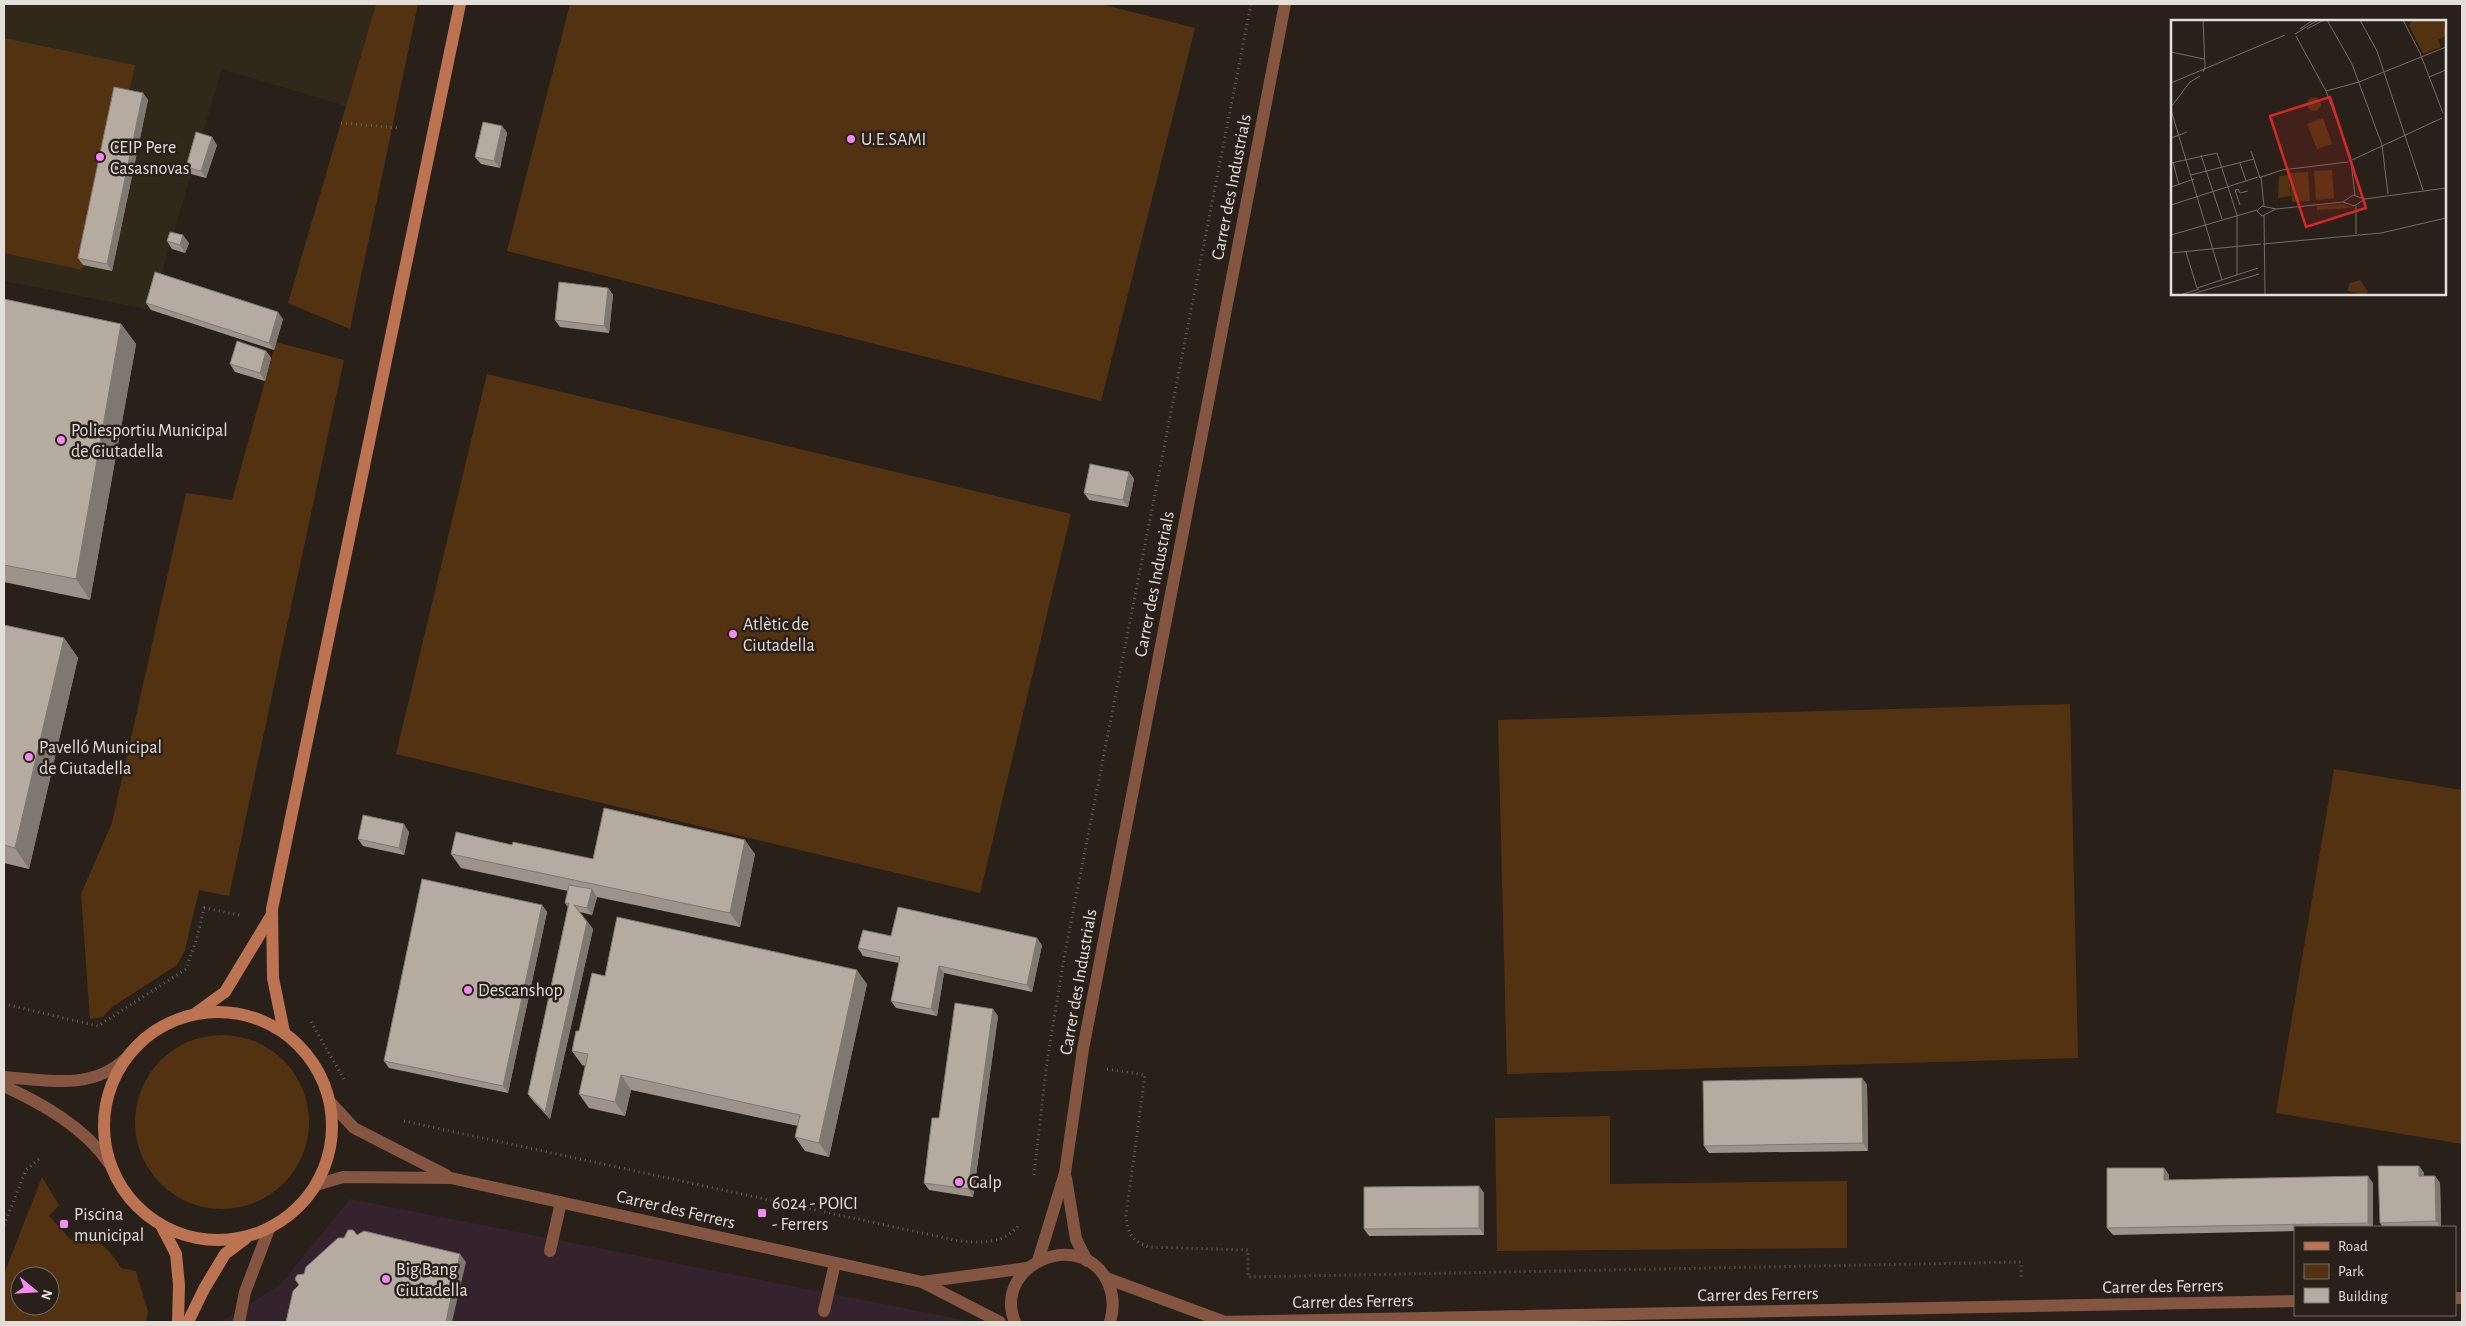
<svg xmlns="http://www.w3.org/2000/svg" width="2466" height="1326" font-family="'Alegreya Sans',sans-serif">
  <rect width="100%" height="100%" fill="#292019"/>
  <path fill="#34232c" d="M 350,1199 L 949,1317 L 974,1322 L 221,1322 L 280,1285 Z"/>
  <path fill="#302818" d="M 4,4 L 376,4 L 346,106 L 222,69 L 151,310 L 4,281 Z"/>
  <g fill="#533212" fill-rule="evenodd">
    <path d="M 376,4 L 418,4 L 350,329 L 288,303 Z"/>
    <path d="M 570,4 L 1101,4 L 1195,28 L 1101,401 L 507,251 Z"/>
    <path d="M 4,38 L 135,65 L 128,96 L 119,94 L 82,270 L 4,253 Z"/>
    <path d="M 276,342 L 344,360 L 229,896 L 199,890 L 185,950 L 177,965 L 112,1007 L 103,1017 L 90,1019 L 81,894 L 112,823 L 186,493 L 232,500 Z"/>
    <path d="M 487,374 L 1071,514 L 980,893 L 396,754 Z"/>
    <path d="M 2070,704 L 2078,1058 L 1507,1074 L 1498,720 Z"/>
    <path d="M 2334,769 L 2462,790 L 2462,1144 L 2276,1113 Z"/>
    <circle cx="222" cy="1122" r="87"/>
    <path d="M 1610,1116 L 1610,1184 L 1847,1181 L 1847,1248 L 1497,1251 L 1495,1118 Z"/>
    <path d="M 42,1177 L 59,1205 L 49,1216 L 71,1240 L 80,1230 C 98,1240 111,1250 121,1268 L 136,1271 L 148,1312 L 146,1322 L 4,1322 L 4,1274 ZM 20,1276 L 50,1276 L 50,1306 L 20,1306 Z"/>
  </g>
  <g fill="none" stroke-linecap="round" stroke-linejoin="round">
    <g stroke="#68605a" stroke-width="3" stroke-dasharray="1 4" stroke-linecap="butt">
      <path d="M 341,123 L 399,128"/>
      <path d="M 4,1004 L 98,1026 L 186,969 L 197,938 L 204,908 L 240,915"/>
      <path d="M 311,1022 L 344,1079"/>
      <path d="M 1107,1069 L 1145,1075 L 1126,1216 C 1128,1234 1132,1241 1149,1247 L 1248,1250 L 1248,1277 L 2021,1262 L 2021,1280"/>
      <path d="M 404,1121 L 959,1241 C 982,1243 1006,1244 1020,1223"/>
      <path d="M 1034,1175 L 1047,1061 L 1065,953 L 1251,4"/>
      <path d="M 4,1225 L 26,1170 L 40,1158"/>
    </g>
    <g stroke="#845641" stroke-width="12">
      <path d="M 550,1251 L 561,1202"/>
      <path d="M 824,1311 L 835,1263"/>
    </g>
    <g stroke="#845641" stroke-width="12">
      <path d="M 4,1077 C 46,1080 91,1091 125,1059"/>
      <path d="M 4,1086 C 43,1104 84,1127 109,1163"/>
      <path d="M 1066,1178 L 1076,1239 L 1087,1261"/>
      <path d="M 1038,1261 L 1065,1173 L 1083,1049 L 1285,4"/>
      <path d="M 239,1322 L 245,1292 L 269,1229"/>
    </g>
    <g stroke="#845641" stroke-width="12">
      <path d="M 331,1103 L 354,1128 L 446,1175"/>
      <path d="M 316,1185 L 343,1177 L 451,1178 L 922,1282 L 1000,1322"/>
      <path d="M 1106,1278 L 1222,1321"/>
      <path d="M 922,1282 L 1027,1268"/>
      <path d="M 2455,1298 L 2462,1298"/>
      <path d="M 1015,1322 C 991,1264 1084,1225 1109,1285 C 1114,1298 1114,1309 1110,1322"/>
      <path d="M 1215,1322 L 2295,1301"/>
    </g>
    <g stroke="#bb7351" stroke-width="12">
      <circle cx="218" cy="1126" r="114"/>
      <path d="M 196,1013 L 225,992 L 271,916"/>
      <path d="M 284,1032 L 273,978 L 272,909 L 460,4"/>
      <path d="M 162,1227 L 176,1254 L 179,1285 L 178,1322"/>
      <path d="M 188,1322 L 204,1289 L 225,1254 L 245,1239"/>
    </g>
  </g>
  <g fill="#9d938a">
    <path d="M 143,93 L 148,100 L 112,271 L 83,265 L 78,258 Z"/>
    <path d="M 502,126 L 507,133 L 500,168 L 481,164 L 475,157 Z"/>
    <path d="M 217,145 L 206,178 L 191,174 L 186,167 Z"/>
    <path d="M 167,241 L 189,243 L 185,253 L 172,249 Z"/>
    <path d="M 608,288 L 613,295 L 609,333 L 560,327 L 555,320 Z"/>
    <path d="M 4,299 L 121,324 L 136,344 L 90,600 L 4,582 Z"/>
    <path d="M 146,303 L 283,319 L 274,350 L 151,310 Z"/>
    <path d="M 266,351 L 271,358 L 265,381 L 235,372 L 230,364 Z"/>
    <path d="M 1129,472 L 1134,479 L 1128,507 L 1089,500 L 1084,493 Z"/>
    <path d="M 4,625 L 64,638 L 78,658 L 29,869 L 4,863 Z"/>
    <path d="M 409,832 L 404,855 L 363,846 L 358,839 Z"/>
    <path d="M 512,845 L 593,859 L 755,854 L 740,927 L 597,897 L 592,915 L 580,912 L 593,929 L 550,1119 L 533,1101 L 528,1094 L 568,907 L 565,903 L 568,891 L 461,868 L 451,854 Z"/>
    <path d="M 542,905 L 547,912 L 508,1093 L 389,1068 L 384,1061 Z"/>
    <path d="M 891,936 L 1042,945 L 1032,992 L 944,973 L 937,1016 L 896,1008 L 891,1001 L 899,963 L 863,956 L 858,948 Z"/>
    <path d="M 605,976 L 867,984 L 829,1157 L 805,1151 L 795,1137 L 798,1126 L 631,1090 L 625,1116 L 589,1108 L 579,1094 L 585,1066 L 582,1065 L 572,1051 L 579,1031 Z"/>
    <path d="M 998,1016 L 973,1197 L 929,1190 L 924,1183 L 939,1118 Z"/>
    <path d="M 1862,1078 L 1867,1085 L 1868,1151 L 1709,1153 L 1704,1146 Z"/>
    <path d="M 2419,1166 L 2424,1173 L 2424,1176 L 2435,1176 L 2440,1183 L 2441,1227 L 2383,1227 L 2380,1223 Z"/>
    <path d="M 2164,1168 L 2169,1175 L 2169,1180 L 2373,1183 L 2373,1227 L 2295,1227 L 2295,1231 L 2113,1235 L 2107,1228 Z"/>
    <path d="M 1479,1186 L 1484,1193 L 1484,1235 L 1369,1236 L 1364,1229 Z"/>
  </g>
  <g fill="#7f7871">
    <path d="M 143,93 L 148,100 L 112,271 L 107,264 Z"/>
    <path d="M 502,126 L 507,133 L 500,168 L 494,161 Z"/>
    <path d="M 212,137 L 217,145 L 206,178 L 201,171 Z"/>
    <path d="M 183,235 L 189,243 L 185,253 L 180,245 Z"/>
    <path d="M 608,288 L 613,295 L 609,333 L 604,326 Z"/>
    <path d="M 278,312 L 283,319 L 274,350 L 269,343 Z"/>
    <path d="M 121,324 L 136,344 L 90,600 L 76,579 Z"/>
    <path d="M 266,351 L 271,358 L 265,381 L 260,373 Z"/>
    <path d="M 1129,472 L 1134,479 L 1128,507 L 1123,500 Z"/>
    <path d="M 64,638 L 78,658 L 29,869 L 15,848 Z"/>
    <path d="M 404,824 L 409,832 L 404,855 L 399,848 Z"/>
    <path d="M 745,840 L 755,854 L 740,927 L 730,913 Z"/>
    <path d="M 592,889 L 597,897 L 592,915 L 587,908 Z"/>
    <path d="M 542,905 L 547,912 L 508,1093 L 503,1086 Z"/>
    <path d="M 587,922 L 593,929 L 550,1119 L 545,1112 Z"/>
    <path d="M 1037,938 L 1042,945 L 1032,992 L 1027,985 Z"/>
    <path d="M 939,966 L 944,973 L 937,1016 L 931,1009 Z"/>
    <path d="M 857,970 L 867,984 L 829,1157 L 819,1143 Z"/>
    <path d="M 993,1009 L 998,1016 L 973,1197 L 968,1189 Z"/>
    <path d="M 621,1075 L 631,1090 L 625,1116 L 615,1102 Z"/>
    <path d="M 1862,1078 L 1867,1085 L 1868,1151 L 1863,1143 Z"/>
    <path d="M 2419,1166 L 2424,1173 L 2424,1183 L 2419,1176 Z"/>
    <path d="M 2164,1168 L 2169,1175 L 2169,1187 L 2164,1180 Z"/>
    <path d="M 2368,1176 L 2373,1183 L 2373,1227 L 2371,1227 L 2368,1223 Z"/>
    <path d="M 2435,1176 L 2440,1183 L 2441,1227 L 2436,1221 Z"/>
    <path d="M 1479,1186 L 1484,1193 L 1484,1235 L 1479,1228 Z"/>
    <path d="M 460,1254 L 466,1262 L 452,1322 L 446,1322 Z"/>
  </g>
  <g fill="#b6aba1" stroke="#7f7871">
    <path d="M 114,87 L 143,93 L 107,264 L 78,258 Z"/>
    <path d="M 483,122 L 502,126 L 494,161 L 475,157 Z"/>
    <path d="M 196,132 L 212,137 L 201,171 L 186,167 Z"/>
    <path d="M 170,232 L 183,235 L 180,245 L 167,241 Z"/>
    <path d="M 155,272 L 278,312 L 269,343 L 146,303 Z"/>
    <path d="M 559,282 L 608,288 L 604,326 L 555,320 Z"/>
    <path d="M 4,299 L 121,324 L 76,579 L 4,565 Z"/>
    <path d="M 237,341 L 266,351 L 260,373 L 230,364 Z"/>
    <path d="M 1090,464 L 1129,472 L 1123,500 L 1084,493 Z"/>
    <path d="M 4,625 L 64,638 L 15,848 L 4,845 Z"/>
    <path d="M 604,808 L 745,840 L 730,913 L 451,854 L 456,832 L 512,845 L 513,842 L 593,859 Z"/>
    <path d="M 363,815 L 404,824 L 399,848 L 358,839 Z"/>
    <path d="M 422,879 L 542,905 L 503,1086 L 384,1061 Z"/>
    <path d="M 569,885 L 592,889 L 587,908 L 574,905 L 587,922 L 545,1112 L 528,1094 L 569,903 L 565,903 Z"/>
    <path d="M 898,907 L 1037,938 L 1027,985 L 939,966 L 931,1009 L 891,1001 L 900,957 L 858,948 L 863,930 L 891,936 Z"/>
    <path d="M 617,917 L 857,970 L 819,1143 L 795,1137 L 800,1115 L 621,1075 L 615,1102 L 579,1094 L 588,1054 L 572,1051 L 576,1031 L 579,1031 L 592,973 L 605,976 Z"/>
    <path d="M 955,1003 L 993,1009 L 968,1189 L 924,1183 L 932,1118 L 939,1118 Z"/>
    <path d="M 1862,1078 L 1863,1143 L 1704,1146 L 1703,1081 Z"/>
    <path d="M 2378,1166 L 2419,1166 L 2419,1176 L 2435,1176 L 2436,1221 L 2380,1223 Z"/>
    <path d="M 2107,1168 L 2164,1168 L 2164,1180 L 2368,1176 L 2368,1223 L 2107,1228 Z"/>
    <path d="M 1479,1186 L 1479,1228 L 1364,1229 L 1364,1187 Z"/>
    <path d="M 348,1230 L 353,1230 L 357,1235 L 364,1231 L 460,1254 L 446,1322 L 286,1322 L 293,1291 L 299,1285 L 295,1279 L 297,1275 L 304,1274 L 306,1267 L 338,1238 L 344,1238 Z"/>
  </g>
  <g fill="#f38af1" stroke="#292019" stroke-width="2">
    <circle cx="851" cy="139" r="5"/>
    <circle cx="100" cy="157" r="5"/>
    <circle cx="61" cy="440" r="5"/>
    <circle cx="733" cy="634" r="5"/>
    <circle cx="29" cy="757" r="5"/>
    <circle cx="468" cy="990" r="5"/>
    <circle cx="959" cy="1182" r="5"/>
    <rect x="757" y="1208" width="10" height="10" rx="2.5"/>
    <rect x="59" y="1219" width="10" height="10" rx="2.5"/>
    <circle cx="386" cy="1279" r="5"/>
  </g>
  <g text-anchor="middle" stroke-width="5" stroke-linejoin="round" paint-order="stroke">
    <g font-size="18" fill="#e4ded9" stroke="#292019" text-anchor="start">
      <text x="861" y="145">U.E.SAMI</text>
      <text x="110" y="153">CEIP Pere<tspan x="110" dy="21">Casasnovas</tspan></text>
      <text x="71" y="436">Poliesportiu Municipal<tspan x="71" dy="21">de Ciutadella</tspan></text>
      <text x="743" y="630">Atlètic de<tspan x="743" dy="21">Ciutadella</tspan></text>
      <text x="39" y="753">Pavelló Municipal<tspan x="39" dy="21">de Ciutadella</tspan></text>
      <text x="478" y="996">Descanshop</text>
      <text x="969" y="1188">Galp</text>
      <text x="772" y="1209">6024 - POICI<tspan x="772" dy="21">- Ferrers</tspan></text>
      <text x="74" y="1220">Piscina<tspan x="74" dy="21">municipal</tspan></text>
      <text x="396" y="1275">Big Bang<tspan x="396" dy="21">Ciutadella</tspan></text>
    </g>
    <g font-size="18" fill="#e4ded9" stroke="#292019">
      <text transform="translate(1231 187) rotate(-79)" y="6">Carrer des Industrials</text>
      <text transform="translate(1154 584) rotate(-79)" y="6">Carrer des Industrials</text>
      <text transform="translate(1078 982) rotate(-80)" y="6">Carrer des Industrials</text>
      <text transform="translate(676 1209) rotate(13)" y="6">Carrer des Ferrers</text>
      <text transform="translate(2163 1286) rotate(-1)" y="6">Carrer des Ferrers</text>
      <text transform="translate(1758 1294) rotate(-1)" y="6">Carrer des Ferrers</text>
      <text transform="translate(1353 1301) rotate(-1)" y="6">Carrer des Ferrers</text>
    </g>
  </g>
  <g transform="translate(2171 20)">
    <rect width="275" height="275" fill="#292019"/>
    <path d="M 242,0 L 272,0 L 275,16 L 267,20 L 270,27 L 252,34 L 238,5 ZM136 84a7 7 0 1 1 14 0a7 7 0 1 1-14 0ZM 152,98 L 161,124 L 146,129 L 136,104 ZM 161,150 L 163,178 L 145,180 L 143,151 ZM 137,152 L 139,181 L 121,182 L 119,153 ZM 118,155 L 120,176 L 107,178 L 108,156 ZM 172,184 L 180,188 L 146,190 L 146,186 ZM 189,260 L 197,272 L 194,275 L 176,271 L 179,263 Z" fill="#533212"/>
    <path fill="none" stroke="#746c66" stroke-width="1" d="M 156,0 L 181,44 L 211,125 L 217,174M 189,0 L 206,31 L 252,170M 232,0 L 249,33 L 272,93M 129,9 L 142,0M 136,9 L 153,0M 124,14 L 147,0M 125,16 L 155,71 L 180,138M 0,32 L 33,39M 32,52 L 34,47 L 32,0M 258,57 L 275,50M 0,63 L 114,15M 155,71 L 188,62 L 275,27M 0,87 L 19,62 L 29,56M 0,90 L 51,260M 0,118 L 16,112M 80,131 L 89,158 L 88,155M 30,135 L 51,199M 181,140 L 271,98M 2,142 L 8,165M 180,142 L 184,175M 0,143 L 46,133 L 66,195 L 66,255M 69,143 L 75,161M 20,155 L 83,139M 90,157 L 111,150 L 177,142M 90,157 L 93,186M 0,167 L 23,159M 172,182 L 183,186 L 194,179 L 275,168M 0,185 L 87,157M 69,185 L 64,170 L 67,169 L 69,173 L 77,171M 105,189 L 91,186 L 86,191 L 91,196 L 105,189 L 172,182 L 182,175 L 194,179M 93,195 L 94,275M 185,214 L 185,186M 0,215 L 86,190M 92,224 L 210,213 L 275,198M 15,232 L 26,268 L 87,248M 0,233 L 90,224M 9,275 L 28,269M 18,275 L 88,254"/>
    <path fill="#d62828" fill-opacity="0.15" stroke="#d62828" stroke-width="2.5" d="M 159,77 L 195,188 L 135,207 L 99,96 Z"/>
    <rect width="275" height="275" fill="none" stroke="#e4ded9" stroke-width="2.5"/>
  </g>
  <rect width="2466" height="1326" fill="none" stroke="#e4ded9" stroke-width="10"/>
  <rect x="2294" y="1226" width="162" height="90" fill="#292019" stroke="#746c66"/>
  <rect x="2304" y="1242" width="25" height="8" fill="#bb7351" stroke="#746c66"/>
  <text x="2338" y="1251" font-size="15" fill="#e4ded9">Road</text>
  <rect x="2304" y="1264" width="25" height="15" fill="#533212" stroke="#746c66"/>
  <text x="2338" y="1276" font-size="15" fill="#e4ded9">Park</text>
  <rect x="2304" y="1288" width="25" height="15" fill="#b6aba1" stroke="#746c66"/>
  <text x="2338" y="1301" font-size="15" fill="#e4ded9">Building</text>
  <g transform="translate(35 1291) rotate(108)"><circle r="24" fill="#292019" stroke="#746c66"/>
  <path d="M0-4L9 19L0 12L-9 19Z" fill="#f38af1"/>
  <text y="-8" font-size="14" font-weight="bold" text-anchor="middle" fill="#e4ded9">N</text>
  </g>
</svg>
